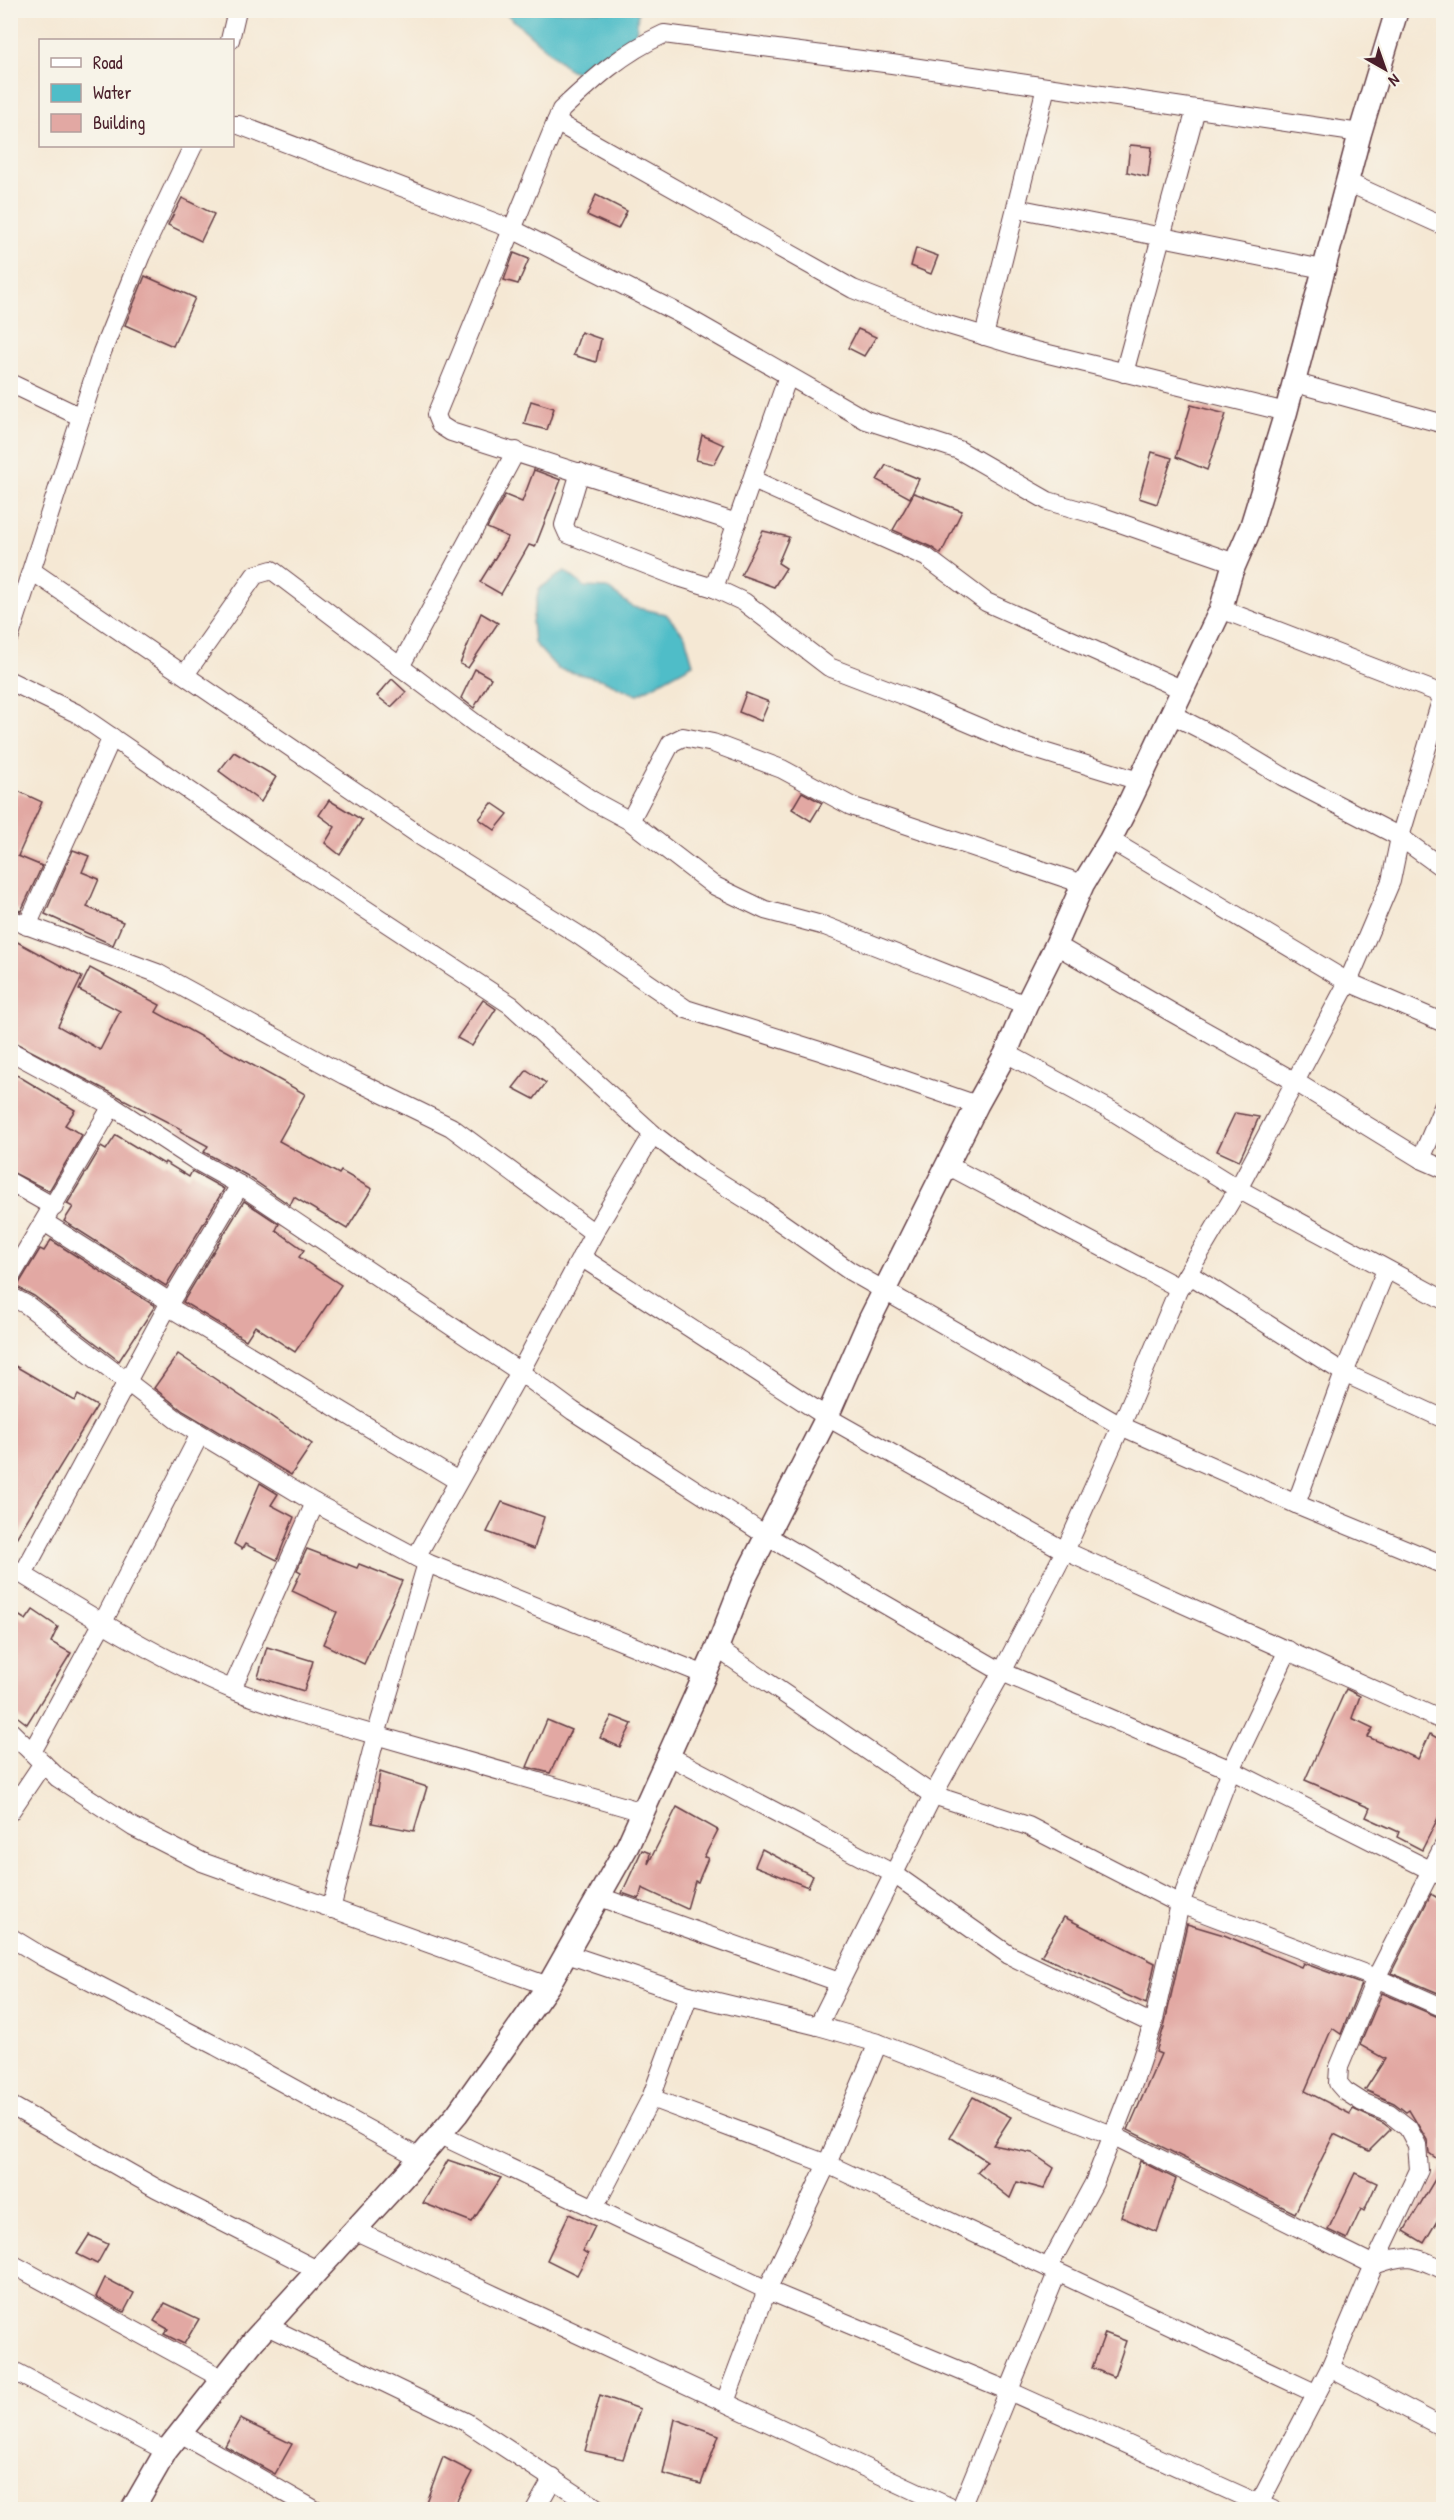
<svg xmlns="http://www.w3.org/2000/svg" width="1454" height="2520" font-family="'Patrick Hand',sans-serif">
  <rect width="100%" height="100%" fill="#f7f3e8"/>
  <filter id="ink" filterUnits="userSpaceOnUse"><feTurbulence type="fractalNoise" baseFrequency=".0167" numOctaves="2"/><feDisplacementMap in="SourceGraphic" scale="12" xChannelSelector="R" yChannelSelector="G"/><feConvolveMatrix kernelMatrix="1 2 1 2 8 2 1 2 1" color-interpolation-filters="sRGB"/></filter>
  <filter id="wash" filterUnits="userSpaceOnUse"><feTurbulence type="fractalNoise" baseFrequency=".008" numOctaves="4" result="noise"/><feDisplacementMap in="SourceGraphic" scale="24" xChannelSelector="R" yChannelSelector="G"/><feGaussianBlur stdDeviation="1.35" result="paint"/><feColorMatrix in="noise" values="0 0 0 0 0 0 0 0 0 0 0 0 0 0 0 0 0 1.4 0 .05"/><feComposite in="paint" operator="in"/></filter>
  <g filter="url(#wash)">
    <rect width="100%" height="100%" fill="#f5e8d4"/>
    <g fill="#4fbdc8" stroke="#4c6e7a" stroke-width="1.5">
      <path d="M 503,11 L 638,11 C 637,19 638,31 634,38 C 628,48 600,70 588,72 C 582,74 576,71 570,70 Z"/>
      <path d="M 565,571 L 585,587 L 607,588 L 633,607 L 666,614 L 685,636 L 693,664 L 637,695 L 603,680 L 558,669 L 534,643 L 532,622 L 539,589 Z"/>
    </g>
    <g id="blocks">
      <g fill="#e2a8a3">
        <path d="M 1130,145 L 1152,147 L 1148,177 L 1127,172 Z"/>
        <path d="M 596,195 L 627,211 L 618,229 L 587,215 Z"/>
        <path d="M 182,198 L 214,214 L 201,241 L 168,225 Z"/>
        <path d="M 916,248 L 938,256 L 931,274 L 911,266 Z"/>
        <path d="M 514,253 L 529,259 L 518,284 L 504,280 Z"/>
        <path d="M 145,276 L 195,298 L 173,346 L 125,325 Z"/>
        <path d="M 858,329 L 876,337 L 864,356 L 848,348 Z"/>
        <path d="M 581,332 L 601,339 L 596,362 L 573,355 Z"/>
        <path d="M 531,401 L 554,408 L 547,430 L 524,424 Z"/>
        <path d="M 1191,405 L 1226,414 L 1207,470 L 1176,457 Z"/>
        <path d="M 702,435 L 724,445 L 714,464 L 696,460 Z"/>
        <path d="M 1152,452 L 1172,458 L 1157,504 L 1139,498 Z"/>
        <path d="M 886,465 L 919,479 L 910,498 L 877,480 Z"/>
        <path d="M 534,470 L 561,480 L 535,547 L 529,545 L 501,594 L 480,582 L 508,537 L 487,528 L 505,495 L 522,502 Z"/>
        <path d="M 914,493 L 962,511 L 941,554 L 931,547 L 893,530 Z"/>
        <path d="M 763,531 L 789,537 L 778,563 L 786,568 L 774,587 L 741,575 Z"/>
        <path d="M 481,613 L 498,623 L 468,668 L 460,664 Z"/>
        <path d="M 475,669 L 491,678 L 474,708 L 461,698 Z"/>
        <path d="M 392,679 L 406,692 L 391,707 L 377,696 Z"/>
        <path d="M 746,693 L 769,702 L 761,721 L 739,712 Z"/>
        <path d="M 234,752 L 276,777 L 261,802 L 219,771 Z"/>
        <path d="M 18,791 L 42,802 L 18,856 L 42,866 L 21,911 L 10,908 L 10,806 Z"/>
        <path d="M 802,792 L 822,803 L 811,821 L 792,809 Z"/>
        <path d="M 329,800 L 362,820 L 340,855 L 325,843 L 335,827 L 319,815 Z"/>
        <path d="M 492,803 L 508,814 L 495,830 L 479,819 Z"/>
        <path d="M 73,850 L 89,856 L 82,872 L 99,879 L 87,907 L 123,922 L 113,945 L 45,914 Z"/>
        <path d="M 10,938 L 82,977 L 58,1026 L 100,1050 L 120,1011 L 79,990 L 90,968 L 160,1005 L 156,1012 L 305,1094 L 279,1141 L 339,1174 L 341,1171 L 372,1189 L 347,1229 L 294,1197 L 290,1205 L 246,1175 L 204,1152 L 208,1146 L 180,1131 L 181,1129 L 10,1040 Z"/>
        <path d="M 483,1000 L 496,1009 L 472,1046 L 457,1038 Z"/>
        <path d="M 527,1070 L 546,1083 L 534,1099 L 513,1088 Z"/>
        <path d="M 10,1071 L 75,1110 L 65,1125 L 82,1135 L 49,1191 L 10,1171 Z"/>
        <path d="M 1235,1113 L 1259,1117 L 1239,1161 L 1217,1151 Z"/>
        <path d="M 116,1135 L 164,1164 L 165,1162 L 189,1177 L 192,1171 L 224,1189 L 166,1286 L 64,1221 L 73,1207 L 67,1204 L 101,1147 L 106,1150 Z"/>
        <path d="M 244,1201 L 279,1224 L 276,1230 L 304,1250 L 299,1257 L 341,1285 L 295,1352 L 255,1326 L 246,1340 L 183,1302 Z"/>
        <path d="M 51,1240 L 155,1306 L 119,1361 L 34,1296 L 17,1287 L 40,1249 L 44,1251 Z"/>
        <path d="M 178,1354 L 312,1444 L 291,1475 L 183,1411 L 154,1388 Z"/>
        <path d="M 10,1363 L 75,1401 L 78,1395 L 97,1406 L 10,1548 Z"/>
        <path d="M 260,1483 L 278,1494 L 271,1505 L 294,1517 L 277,1560 L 245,1544 L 242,1549 L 234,1544 Z"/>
        <path d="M 502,1502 L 544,1517 L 534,1549 L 487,1532 Z"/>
        <path d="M 307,1549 L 357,1568 L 359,1564 L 402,1581 L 364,1664 L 323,1644 L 337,1612 L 292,1591 L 301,1572 L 297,1570 Z"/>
        <path d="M 10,1610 L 26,1620 L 33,1610 L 58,1627 L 51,1642 L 71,1653 L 27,1724 L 10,1711 Z"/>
        <path d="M 267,1647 L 313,1661 L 304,1691 L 258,1677 Z"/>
        <path d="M 1346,1689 L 1360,1696 L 1352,1718 L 1373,1728 L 1368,1737 L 1418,1759 L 1430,1734 L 1443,1741 L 1443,1808 L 1422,1850 L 1397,1837 L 1399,1832 L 1366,1817 L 1370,1808 L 1305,1780 Z"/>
        <path d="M 612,1716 L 632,1724 L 620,1747 L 600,1738 Z"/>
        <path d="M 547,1720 L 571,1730 L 550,1773 L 527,1767 Z"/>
        <path d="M 380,1772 L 427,1787 L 414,1831 L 372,1823 Z"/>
        <path d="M 677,1807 L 718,1830 L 704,1857 L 708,1858 L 698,1882 L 695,1881 L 687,1909 L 642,1888 L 639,1899 L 622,1893 L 642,1850 L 650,1853 L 648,1864 Z"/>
        <path d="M 762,1849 L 813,1876 L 808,1887 L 755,1866 Z"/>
        <path d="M 1431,1894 L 1443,1901 L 1443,1995 L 1391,1973 Z"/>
        <path d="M 1064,1917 L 1155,1963 L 1146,2004 L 1041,1956 Z"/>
        <path d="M 1187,1924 L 1224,1935 L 1301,1967 L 1303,1963 L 1361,1984 L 1341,2034 L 1332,2028 L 1305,2091 L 1350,2114 L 1353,2109 L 1383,2123 L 1391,2129 L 1369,2151 L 1334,2134 L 1295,2213 L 1128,2130 L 1161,2054 L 1156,2052 L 1164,2027 Z"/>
        <path d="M 1382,1993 L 1443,2019 L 1443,2163 L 1429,2153 L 1427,2140 L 1409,2110 L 1406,2112 L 1394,2103 L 1365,2090 L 1385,2059 L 1360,2045 Z"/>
        <path d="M 973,2097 L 1011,2117 L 993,2145 L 1032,2153 L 1054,2168 L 1044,2189 L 1017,2182 L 1010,2198 L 977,2172 L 987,2161 L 950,2137 Z"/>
        <path d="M 448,2160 L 501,2178 L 472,2222 L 423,2203 Z"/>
        <path d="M 1140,2161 L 1176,2179 L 1157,2232 L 1121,2217 Z"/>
        <path d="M 1443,2166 L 1443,2211 L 1424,2243 L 1404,2231 Z"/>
        <path d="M 1355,2173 L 1377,2183 L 1364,2211 L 1361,2209 L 1347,2239 L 1328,2230 Z"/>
        <path d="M 569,2214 L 595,2226 L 583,2251 L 588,2254 L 577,2275 L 547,2260 Z"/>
        <path d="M 89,2235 L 108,2244 L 97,2264 L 77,2254 Z"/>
        <path d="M 105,2278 L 134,2293 L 124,2312 L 96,2297 Z"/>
        <path d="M 165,2303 L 199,2319 L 184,2344 L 164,2334 L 168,2329 L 154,2321 Z"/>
        <path d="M 1105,2333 L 1126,2341 L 1114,2377 L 1092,2368 Z"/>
        <path d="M 600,2395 L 640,2409 L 623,2459 L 585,2451 Z"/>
        <path d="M 240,2419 L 292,2444 L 275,2474 L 225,2446 Z"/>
        <path d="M 675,2419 L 719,2435 L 701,2484 L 663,2474 Z"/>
        <path d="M 443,2457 L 472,2472 L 452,2510 L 426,2502 Z"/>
      </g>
    </g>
  </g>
  <g filter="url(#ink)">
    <use href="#blocks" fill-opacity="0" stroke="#643d44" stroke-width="1.5"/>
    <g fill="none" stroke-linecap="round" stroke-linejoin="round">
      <g stroke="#643d44" stroke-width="20">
        <g id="minor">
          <path d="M 230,40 L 237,10"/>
          <path d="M 556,122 L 853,289 L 932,320 L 1028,349 L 1286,412"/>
          <path d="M 232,125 L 239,125 L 512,229 L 686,317 L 866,420 L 959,450 L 1048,501 L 1097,515 L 1235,563"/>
          <path d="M 1347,182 L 1444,226"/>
          <path d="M 1016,208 L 1323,269"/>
          <path d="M 984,336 L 1046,87"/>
          <path d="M 1124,373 L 1196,109"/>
          <path d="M 1292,382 L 1444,424"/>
          <path d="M 10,383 L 81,417"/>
          <path d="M 580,472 L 564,525 L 568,534 L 678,577 L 714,588 L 744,602 L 829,667 L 910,698 L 1021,745 L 1139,781"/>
          <path d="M 753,480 L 926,557 L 986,602 L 1181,689"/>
          <path d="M 737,523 L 451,432 L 440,425 L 436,415 L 561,110 C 594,79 622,53 664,34 L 892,64 L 1360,133"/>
          <path d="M 32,571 L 422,837 L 577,934 L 686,1009 L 823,1052 L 977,1105"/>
          <path d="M 714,588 L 788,376"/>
          <path d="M 1221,609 L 1442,694"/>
          <path d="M 10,636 L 102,352 L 141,255 L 193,146"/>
          <path d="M 400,667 L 516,451"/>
          <path d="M 186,673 L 255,575 L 272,570 L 476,724 L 593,801 L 630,821 L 713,885 L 765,910 L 825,926 L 1026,1005"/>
          <path d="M 10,681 L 78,714 L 277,851 L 511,1005 L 653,1134 L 698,1169 L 759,1207 L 850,1271 L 1121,1426 L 1296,1504 L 1444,1565"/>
          <path d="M 1171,714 L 1222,740 L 1282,776 L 1400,837 L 1444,869"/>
          <path d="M 630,821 L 671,743 L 683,737 L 713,743 L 782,769 L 851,806 L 1083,884"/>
          <path d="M 1110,840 L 1348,982 L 1444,1023"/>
          <path d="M 10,919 L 157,973 L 344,1075 L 451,1127 L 594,1233"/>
          <path d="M 27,926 L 112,737"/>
          <path d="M 1056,945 L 1171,1012 L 1294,1081 L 1421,1159 L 1444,1169"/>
          <path d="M 10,1051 L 112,1106 L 195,1160 L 240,1185 L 520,1372 L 573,1411 L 767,1536 L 820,1567 L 1002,1672 L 1231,1770 L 1444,1877"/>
          <path d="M 1006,1053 L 1114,1112 L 1238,1189 L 1444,1300"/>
          <path d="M 1421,1159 L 1444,1105"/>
          <path d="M 947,1165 L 1179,1288 L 1192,1276 L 1344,1373 L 1386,1270"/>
          <path d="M 10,1182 L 54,1207"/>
          <path d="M 44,1222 L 170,1302"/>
          <path d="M 581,1257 L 827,1417 L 1065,1551 L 1444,1721"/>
          <path d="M 10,1278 L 112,1106"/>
          <path d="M 10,1296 L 27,1305 L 177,1420 L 315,1503 L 427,1563 L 705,1675"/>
          <path d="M 169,1307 L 458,1481"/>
          <path d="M 1296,1504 L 1344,1373 L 1444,1419"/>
          <path d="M 416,1557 L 520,1372 L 594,1233 L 653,1134"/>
          <path d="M 10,1567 C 81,1610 160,1660 236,1691 C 254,1698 273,1704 292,1711 L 643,1812"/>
          <path d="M 23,1574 L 170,1302 L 240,1185"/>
          <path d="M 717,1648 L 933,1795 L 1028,1826 L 1180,1904 L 1376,1978 L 1444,2008"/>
          <path d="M 232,1689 L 315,1503"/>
          <path d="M 10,1731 L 58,1778 L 133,1827 L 202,1862 L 548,1986"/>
          <path d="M 32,1752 L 103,1622 L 200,1434"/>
          <path d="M 669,1756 L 894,1874 L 1009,1955 L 1153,2024"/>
          <path d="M 10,1812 L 43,1763"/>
          <path d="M 600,1897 L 839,1982"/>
          <path d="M 331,1909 L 376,1735 L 427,1563"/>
          <path d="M 10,1937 L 43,1957 L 216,2046 L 420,2158"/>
          <path d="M 567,1954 L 689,1995 L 818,2026 L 878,2043 L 1112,2135 L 1374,2265 C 1407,2253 1412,2255 1444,2270"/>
          <path d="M 818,2026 L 933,1795 L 1002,1672 L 1065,1551 L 1121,1426 L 1179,1288 L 1238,1189 L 1348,982 L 1391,881 L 1400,837 L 1444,691"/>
          <path d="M 651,2098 L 827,2164 L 1315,2393"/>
          <path d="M 10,2105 L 156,2188 L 317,2270"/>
          <path d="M 440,2135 L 767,2290 L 1009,2391 L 1273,2510"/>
          <path d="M 594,2208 L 651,2098 L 689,1995"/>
          <path d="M 354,2230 L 956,2510"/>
          <path d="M 10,2263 L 223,2379"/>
          <path d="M 1048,2268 L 1094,2183 L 1134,2081 L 1153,2024 L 1180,1904 L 1231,1770 L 1288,1650"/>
          <path d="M 267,2326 L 466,2422 L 600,2510"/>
          <path d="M 1330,2368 L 1444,2428"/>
          <path d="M 10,2369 L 166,2451"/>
          <path d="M 725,2402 L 767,2290 L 827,2164 L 878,2043"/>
          <path d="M 180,2433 L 315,2510"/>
          <path d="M 1259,2504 L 1330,2368 L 1374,2265 L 1419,2170 L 1417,2145 L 1408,2128 L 1389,2113 L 1362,2102 L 1345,2091 L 1338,2083 L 1339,2067 L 1376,1978 L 1444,1845"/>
          <path d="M 10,2509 L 13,2510"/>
          <path d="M 535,2510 L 553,2478"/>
          <path d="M 960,2510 L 1057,2273"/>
        </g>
      </g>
      <g stroke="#643d44" stroke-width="25">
        <path id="tertiary" d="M 132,2510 L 166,2451 L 254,2340 L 406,2174 L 457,2114 L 548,1986 L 628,1845 L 717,1648 L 742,1584 L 827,1417 L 870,1319 L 977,1105 L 1006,1053 L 1026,1005 L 1056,945 L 1083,884 L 1110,840 L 1129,803 L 1221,609 L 1231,573 L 1251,527 L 1286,412 L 1360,133 L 1397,10"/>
      </g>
      <use href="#minor" stroke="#fff" stroke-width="18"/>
      <use href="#tertiary" stroke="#fff" stroke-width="22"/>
    </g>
  </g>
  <rect width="1454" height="2520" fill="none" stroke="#f7f3e8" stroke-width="36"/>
  <rect x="39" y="39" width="195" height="108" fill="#f7f3e8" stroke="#b29e9c" stroke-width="1.5"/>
  <rect x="51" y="58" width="30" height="9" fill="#ffffff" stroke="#b29e9c" stroke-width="1.5"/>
  <text x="93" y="69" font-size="18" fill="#4a1f2b">Road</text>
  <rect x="51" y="84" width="30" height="18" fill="#4fbdc8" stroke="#b29e9c" stroke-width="1.5"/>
  <text x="93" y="99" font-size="18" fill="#4a1f2b">Water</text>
  <rect x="51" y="114" width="30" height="18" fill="#e2a8a3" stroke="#b29e9c" stroke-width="1.5"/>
  <text x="93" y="129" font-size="18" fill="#4a1f2b">Building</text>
  <g transform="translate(1385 69) rotate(140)" stroke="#f7f3e8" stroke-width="4.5" paint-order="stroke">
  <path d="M0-4.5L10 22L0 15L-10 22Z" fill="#4a1f2b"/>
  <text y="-9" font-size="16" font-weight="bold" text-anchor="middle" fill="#4a1f2b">N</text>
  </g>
</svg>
